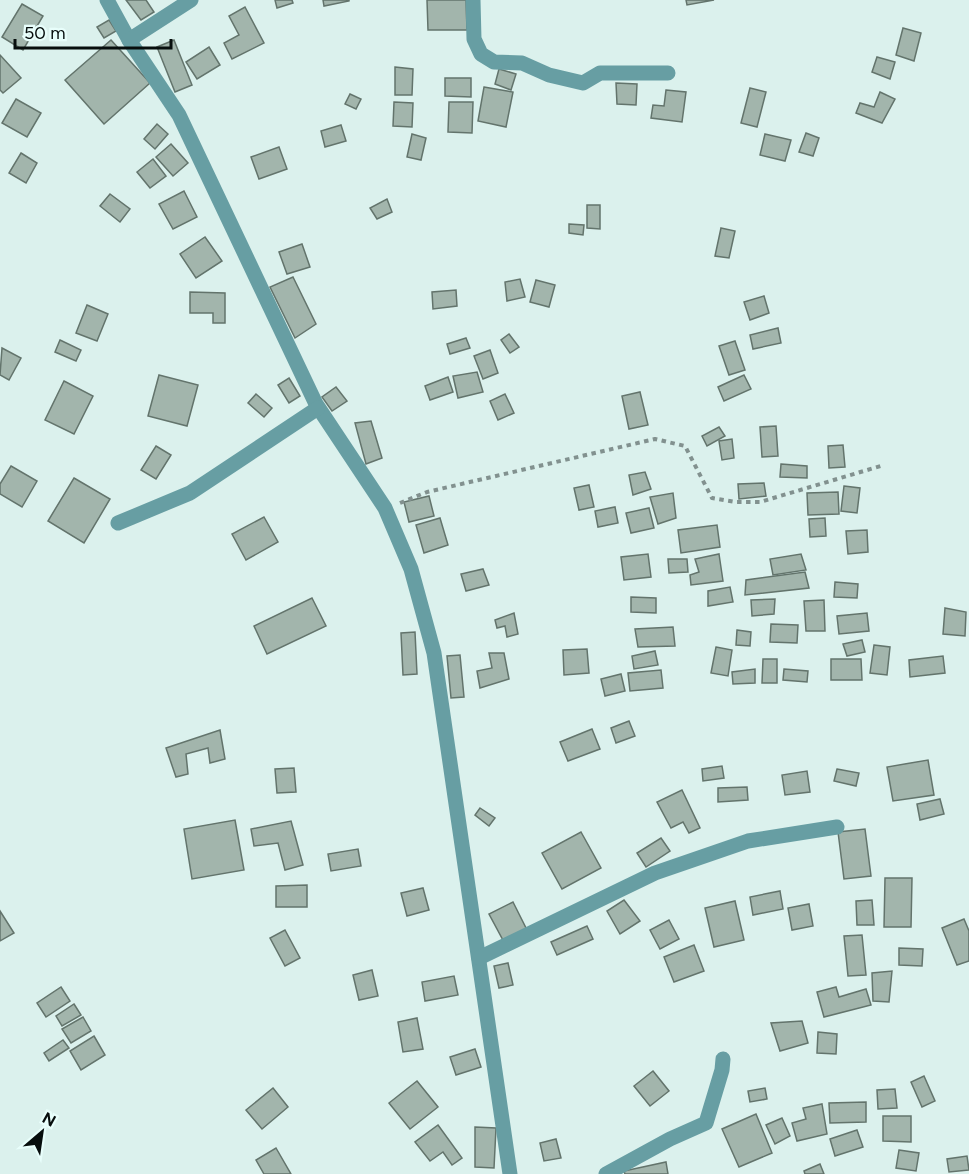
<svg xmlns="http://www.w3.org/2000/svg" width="969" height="1174" font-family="Figtree,sans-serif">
  <rect width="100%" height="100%" fill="#dbf1ed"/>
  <g fill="#a2b5ac" stroke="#63746c" stroke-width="1.5">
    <path d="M 126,0 L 146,0 L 154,12 L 141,20 Z"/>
    <path d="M 275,0 L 292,0 L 293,3 L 277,8 Z"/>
    <path d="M 323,0 L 349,0 L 349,1 L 324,6 Z"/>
    <path d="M 427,0 L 466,0 L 467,30 L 428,30 Z"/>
    <path d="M 686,0 L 714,0 L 687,5 Z"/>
    <path d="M 22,4 L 43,16 L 23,50 L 2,37 Z"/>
    <path d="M 245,7 L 264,43 L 232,59 L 224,43 L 239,35 L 229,16 Z"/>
    <path d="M 109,20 L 116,31 L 104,38 L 97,27 Z"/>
    <path d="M 903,28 L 921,33 L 914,61 L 896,55 Z"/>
    <path d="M 111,40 L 150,83 L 104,124 L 65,80 Z"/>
    <path d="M 174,40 L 192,85 L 175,92 L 157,47 Z"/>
    <path d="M 209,47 L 220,65 L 197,79 L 186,62 Z"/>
    <path d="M 0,55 L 21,78 L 3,93 L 0,90 Z"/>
    <path d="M 877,57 L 895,62 L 890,79 L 872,72 Z"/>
    <path d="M 395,67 L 413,69 L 412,95 L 395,95 Z"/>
    <path d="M 499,69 L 516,74 L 511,90 L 495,84 Z"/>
    <path d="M 445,78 L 471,78 L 471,97 L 445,96 Z"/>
    <path d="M 616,83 L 637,84 L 636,105 L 617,104 Z"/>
    <path d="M 484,87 L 513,92 L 506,127 L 478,121 Z"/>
    <path d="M 750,88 L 766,92 L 757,127 L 741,123 Z"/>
    <path d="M 666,90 L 686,92 L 682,122 L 651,118 L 653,105 L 664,106 Z"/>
    <path d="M 880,92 L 895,99 L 882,123 L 856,113 L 860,103 L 874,107 Z"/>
    <path d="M 350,94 L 361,99 L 356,109 L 345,104 Z"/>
    <path d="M 16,99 L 41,113 L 27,137 L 2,123 Z"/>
    <path d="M 394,102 L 413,103 L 412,127 L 393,126 Z"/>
    <path d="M 449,102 L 473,102 L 472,133 L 448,132 Z"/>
    <path d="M 157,124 L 168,134 L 155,149 L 144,139 Z"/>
    <path d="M 341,125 L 346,141 L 325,147 L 321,131 Z"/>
    <path d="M 806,133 L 819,138 L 813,156 L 799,152 Z"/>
    <path d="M 412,134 L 426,138 L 421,160 L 407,157 Z"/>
    <path d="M 765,134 L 791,140 L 785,161 L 760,155 Z"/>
    <path d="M 171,144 L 188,163 L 173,176 L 156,157 Z"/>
    <path d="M 279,147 L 287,169 L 259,179 L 251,157 Z"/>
    <path d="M 21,153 L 37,163 L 26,183 L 9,173 Z"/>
    <path d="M 153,159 L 166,176 L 150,188 L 137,172 Z"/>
    <path d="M 184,191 L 197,217 L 173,229 L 159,204 Z"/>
    <path d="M 110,194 L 130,209 L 120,222 L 100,206 Z"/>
    <path d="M 387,199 L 392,212 L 377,219 L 370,208 Z"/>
    <path d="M 587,205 L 600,205 L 600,229 L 587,228 Z"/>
    <path d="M 569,224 L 584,225 L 583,235 L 569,233 Z"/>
    <path d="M 721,228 L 735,231 L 729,258 L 715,256 Z"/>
    <path d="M 205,237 L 222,261 L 196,278 L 180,254 Z"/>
    <path d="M 302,244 L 310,267 L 287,274 L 279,252 Z"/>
    <path d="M 293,277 L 316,324 L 295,338 L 270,287 Z"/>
    <path d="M 520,279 L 525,297 L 507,301 L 505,282 Z"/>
    <path d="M 536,280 L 555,285 L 549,307 L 530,302 Z"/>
    <path d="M 456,290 L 457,306 L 433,309 L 432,292 Z"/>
    <path d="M 190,292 L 225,293 L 225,323 L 213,323 L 213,313 L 190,313 Z"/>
    <path d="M 764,296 L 769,313 L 750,320 L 744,302 Z"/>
    <path d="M 87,305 L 108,314 L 97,341 L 76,333 Z"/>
    <path d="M 778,328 L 781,343 L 753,349 L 750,335 Z"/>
    <path d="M 509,334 L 519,347 L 510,353 L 501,340 Z"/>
    <path d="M 466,338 L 470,348 L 450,354 L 447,344 Z"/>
    <path d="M 60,340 L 81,350 L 76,361 L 55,352 Z"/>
    <path d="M 735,341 L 745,370 L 729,375 L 719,346 Z"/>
    <path d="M 2,348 L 21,358 L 9,380 L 0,375 Z"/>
    <path d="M 490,350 L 498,373 L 483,379 L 474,356 Z"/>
    <path d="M 477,372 L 483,392 L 458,398 L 453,376 Z"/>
    <path d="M 159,375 L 198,385 L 187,426 L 148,416 Z"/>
    <path d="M 744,375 L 751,389 L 724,401 L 718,387 Z"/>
    <path d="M 448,377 L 453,392 L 430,400 L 425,386 Z"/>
    <path d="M 289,378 L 300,396 L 289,403 L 278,385 Z"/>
    <path d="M 64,381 L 93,396 L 74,434 L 45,420 Z"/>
    <path d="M 336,387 L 347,401 L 332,411 L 322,397 Z"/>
    <path d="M 640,392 L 648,425 L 629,429 L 622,396 Z"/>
    <path d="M 256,394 L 272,408 L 264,417 L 248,403 Z"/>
    <path d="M 505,394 L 514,413 L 498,420 L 490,401 Z"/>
    <path d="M 371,421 L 382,458 L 366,464 L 355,423 Z"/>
    <path d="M 776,426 L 778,456 L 762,457 L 760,427 Z"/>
    <path d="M 719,427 L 725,436 L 707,446 L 702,436 Z"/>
    <path d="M 732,439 L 734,458 L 722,460 L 719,441 Z"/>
    <path d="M 843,445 L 845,467 L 829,468 L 828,446 Z"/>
    <path d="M 156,446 L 171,455 L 156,479 L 141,470 Z"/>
    <path d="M 781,464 L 807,466 L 807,478 L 780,477 Z"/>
    <path d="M 11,466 L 37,481 L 22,507 L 0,494 L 0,484 Z"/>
    <path d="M 645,472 L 651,489 L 633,495 L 629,475 Z"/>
    <path d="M 74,478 L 110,499 L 84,543 L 48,521 Z"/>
    <path d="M 764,483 L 766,496 L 739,499 L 738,484 Z"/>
    <path d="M 589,485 L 594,507 L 579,510 L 574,488 Z"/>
    <path d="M 844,486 L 860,488 L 857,513 L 841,511 Z"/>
    <path d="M 838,492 L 839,514 L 808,515 L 807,493 Z"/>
    <path d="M 673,493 L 676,518 L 658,524 L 650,497 Z"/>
    <path d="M 429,496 L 434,516 L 409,522 L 404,502 Z"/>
    <path d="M 615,507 L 618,523 L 598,527 L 595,511 Z"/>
    <path d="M 649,508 L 654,528 L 631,533 L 626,513 Z"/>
    <path d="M 264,517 L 278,542 L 246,560 L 232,534 Z"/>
    <path d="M 440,518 L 448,545 L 424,553 L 416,525 Z"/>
    <path d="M 825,518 L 826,536 L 810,537 L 809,519 Z"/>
    <path d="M 717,525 L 720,547 L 681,553 L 678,530 Z"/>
    <path d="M 867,530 L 868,552 L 848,554 L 846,531 Z"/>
    <path d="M 648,554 L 651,577 L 624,580 L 621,557 Z"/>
    <path d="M 719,554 L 723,581 L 691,585 L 690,575 L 699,572 L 695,559 Z"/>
    <path d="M 801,554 L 806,570 L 773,575 L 770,559 Z"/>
    <path d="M 668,559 L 687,559 L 688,572 L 669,573 Z"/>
    <path d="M 483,569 L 489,585 L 466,591 L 461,574 Z"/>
    <path d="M 805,572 L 809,588 L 745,595 L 746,580 Z"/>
    <path d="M 835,582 L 858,584 L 857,598 L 834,597 Z"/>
    <path d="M 730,587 L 733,602 L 708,606 L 708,591 Z"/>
    <path d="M 631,597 L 656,598 L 656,613 L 631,612 Z"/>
    <path d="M 312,598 L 326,626 L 267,654 L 254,626 Z"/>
    <path d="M 775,599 L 774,614 L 752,616 L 751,600 Z"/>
    <path d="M 824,600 L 825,631 L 806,631 L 804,601 Z"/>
    <path d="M 945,608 L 966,612 L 965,636 L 943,634 Z"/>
    <path d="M 514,613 L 518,634 L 507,637 L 505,626 L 497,628 L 495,620 Z"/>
    <path d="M 867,613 L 869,631 L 839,634 L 837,616 Z"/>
    <path d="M 771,624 L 798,625 L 797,643 L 770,642 Z"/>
    <path d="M 673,627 L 675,646 L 638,647 L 635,629 Z"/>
    <path d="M 737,630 L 751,632 L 750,646 L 736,645 Z"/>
    <path d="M 415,632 L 417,674 L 403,675 L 401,633 Z"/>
    <path d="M 862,640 L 865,652 L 847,656 L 843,644 Z"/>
    <path d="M 874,645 L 890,647 L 887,675 L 870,673 Z"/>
    <path d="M 716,647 L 732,650 L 728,676 L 711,673 Z"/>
    <path d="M 587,649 L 589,673 L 564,675 L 563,650 Z"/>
    <path d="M 655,651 L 658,665 L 634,669 L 632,656 Z"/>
    <path d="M 489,653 L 504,653 L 509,679 L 480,688 L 477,671 L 492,668 Z"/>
    <path d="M 460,655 L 464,697 L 451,698 L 447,656 Z"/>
    <path d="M 943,656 L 945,673 L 910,677 L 909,660 Z"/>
    <path d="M 763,659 L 777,659 L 777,683 L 762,683 Z"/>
    <path d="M 831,659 L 861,659 L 862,680 L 831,680 Z"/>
    <path d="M 755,669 L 755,683 L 733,684 L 732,672 Z"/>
    <path d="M 784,669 L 808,671 L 807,682 L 783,680 Z"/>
    <path d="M 661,670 L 663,688 L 630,691 L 628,673 Z"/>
    <path d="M 621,674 L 625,691 L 605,696 L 601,679 Z"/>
    <path d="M 629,721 L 635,736 L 616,743 L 611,728 Z"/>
    <path d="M 592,729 L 600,749 L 568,761 L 560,742 Z"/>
    <path d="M 220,730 L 225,759 L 210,763 L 208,748 L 186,754 L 188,774 L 176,777 L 166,748 Z"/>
    <path d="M 928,760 L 934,795 L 893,801 L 887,767 Z"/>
    <path d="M 722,766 L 724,778 L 703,781 L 702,769 Z"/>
    <path d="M 294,768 L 296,792 L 277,793 L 275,769 Z"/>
    <path d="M 837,769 L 859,773 L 856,786 L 834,781 Z"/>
    <path d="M 807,771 L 810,792 L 785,795 L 782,775 Z"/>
    <path d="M 747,787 L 748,800 L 718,802 L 718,788 Z"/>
    <path d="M 682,790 L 700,828 L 689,833 L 683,822 L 671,828 L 657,802 Z"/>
    <path d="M 940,799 L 944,814 L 920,820 L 917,804 Z"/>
    <path d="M 480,808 L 495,818 L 489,826 L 475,815 Z"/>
    <path d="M 235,820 L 244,870 L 192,879 L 184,829 Z"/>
    <path d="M 291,821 L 303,865 L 285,870 L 278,843 L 254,846 L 251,829 Z"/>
    <path d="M 865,829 L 871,876 L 844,879 L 838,832 Z"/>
    <path d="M 581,832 L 601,868 L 562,889 L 542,853 Z"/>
    <path d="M 661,838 L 670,851 L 646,867 L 637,853 Z"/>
    <path d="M 358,849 L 361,866 L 331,871 L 328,854 Z"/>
    <path d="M 885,878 L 912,878 L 911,927 L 884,927 Z"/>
    <path d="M 307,885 L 307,907 L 276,907 L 276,886 Z"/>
    <path d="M 423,888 L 429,910 L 407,916 L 401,893 Z"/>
    <path d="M 780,891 L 783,909 L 753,915 L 750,897 Z"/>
    <path d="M 624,900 L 640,921 L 620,934 L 607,911 Z"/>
    <path d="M 872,900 L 874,925 L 857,925 L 856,901 Z"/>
    <path d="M 735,901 L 744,940 L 714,947 L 705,908 Z"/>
    <path d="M 513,902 L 527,930 L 504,942 L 489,914 Z"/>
    <path d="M 809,904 L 813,926 L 792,930 L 788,908 Z"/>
    <path d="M 0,911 L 14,933 L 0,941 Z"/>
    <path d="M 964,919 L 969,931 L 969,961 L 957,965 L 942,928 Z"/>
    <path d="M 669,920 L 679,939 L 660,949 L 650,930 Z"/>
    <path d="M 587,926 L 593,939 L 557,955 L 551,942 Z"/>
    <path d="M 285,930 L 300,958 L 285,966 L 270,938 Z"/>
    <path d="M 862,935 L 866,975 L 848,976 L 844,936 Z"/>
    <path d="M 694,945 L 704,971 L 674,982 L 664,957 Z"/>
    <path d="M 899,948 L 923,949 L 922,966 L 899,965 Z"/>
    <path d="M 508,963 L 513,985 L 499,988 L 494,966 Z"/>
    <path d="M 372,970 L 378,996 L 359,1000 L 353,975 Z"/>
    <path d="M 892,971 L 889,1002 L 873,1001 L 872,973 Z"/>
    <path d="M 454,976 L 458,995 L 425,1001 L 422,982 Z"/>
    <path d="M 61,987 L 70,1001 L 46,1017 L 37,1003 Z"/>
    <path d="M 836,987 L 839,997 L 866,989 L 871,1005 L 824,1017 L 817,992 Z"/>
    <path d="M 74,1004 L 81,1015 L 62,1026 L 56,1016 Z"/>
    <path d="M 83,1017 L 91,1031 L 71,1043 L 62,1029 Z"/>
    <path d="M 417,1018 L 423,1049 L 403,1052 L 398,1022 Z"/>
    <path d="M 802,1021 L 808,1043 L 780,1051 L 771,1023 Z"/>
    <path d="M 818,1032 L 837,1034 L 836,1054 L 817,1053 Z"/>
    <path d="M 94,1036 L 105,1055 L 81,1070 L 70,1051 Z"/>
    <path d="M 63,1040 L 69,1048 L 49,1061 L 44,1053 Z"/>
    <path d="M 475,1049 L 481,1067 L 456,1075 L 450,1057 Z"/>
    <path d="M 653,1071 L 669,1091 L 650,1106 L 634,1086 Z"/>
    <path d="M 924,1076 L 935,1101 L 922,1107 L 911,1082 Z"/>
    <path d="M 417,1081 L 438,1107 L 410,1129 L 389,1103 Z"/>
    <path d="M 273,1088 L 288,1107 L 262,1129 L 246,1110 Z"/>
    <path d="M 765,1088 L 767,1099 L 750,1102 L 748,1091 Z"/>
    <path d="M 895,1089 L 897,1108 L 878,1109 L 877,1090 Z"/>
    <path d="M 866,1102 L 866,1122 L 830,1123 L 829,1103 Z"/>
    <path d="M 822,1104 L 827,1134 L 797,1141 L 792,1123 L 806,1119 L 803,1108 Z"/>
    <path d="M 756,1114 L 772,1153 L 739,1167 L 722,1129 Z"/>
    <path d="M 883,1116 L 911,1116 L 911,1142 L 883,1141 Z"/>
    <path d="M 782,1118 L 790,1136 L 775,1144 L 766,1125 Z"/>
    <path d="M 438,1125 L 462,1158 L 452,1165 L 443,1152 L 430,1161 L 415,1142 Z"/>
    <path d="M 475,1127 L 496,1128 L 494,1168 L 475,1167 Z"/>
    <path d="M 857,1130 L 863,1147 L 835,1156 L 830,1139 Z"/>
    <path d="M 556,1139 L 561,1158 L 544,1161 L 540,1143 Z"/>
    <path d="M 276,1148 L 291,1174 L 264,1174 L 256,1160 Z"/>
    <path d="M 899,1150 L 919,1153 L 916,1171 L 896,1168 Z"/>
    <path d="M 967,1156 L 969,1170 L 949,1172 L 947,1159 Z"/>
    <path d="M 666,1162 L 668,1174 L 625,1174 L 624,1171 Z"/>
    <path d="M 820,1164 L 824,1174 L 805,1174 L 804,1171 Z"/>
  </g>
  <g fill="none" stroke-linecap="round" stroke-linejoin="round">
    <path stroke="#82918f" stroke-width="4" stroke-dasharray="4.5 4.5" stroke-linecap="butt" d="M 400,503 L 427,492 L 655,439 L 685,446 L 712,498 L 736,502 L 760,502 L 884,465"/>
    <g stroke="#679ea3" stroke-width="15">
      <path d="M 107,0 L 129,40 L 179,115 L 316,404 L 385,508 L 411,569 L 434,653 L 510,1174"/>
      <path d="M 473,0 L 474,39 L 481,54 L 494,62 L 522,63 L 549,75 L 583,83 L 600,73 L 668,73"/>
      <path d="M 129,40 L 191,0"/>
      <path d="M 118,523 L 190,493 L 318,408"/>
      <path d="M 479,958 L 655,873 L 748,841 L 837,827"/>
      <path d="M 606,1174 L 670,1139 L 706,1123 L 722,1070 L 723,1059"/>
    </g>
  </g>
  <g transform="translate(42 1132) rotate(29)" stroke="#e8fefb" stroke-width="4.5" paint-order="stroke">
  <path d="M0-4.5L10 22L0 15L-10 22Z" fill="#070e0d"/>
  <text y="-9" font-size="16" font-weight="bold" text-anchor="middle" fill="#070e0d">N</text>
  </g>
  <path d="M15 39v9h156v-9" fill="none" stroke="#070e0d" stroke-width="3"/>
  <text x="24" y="39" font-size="18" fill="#070e0d" stroke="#e8fefb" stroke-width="4.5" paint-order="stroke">50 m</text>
</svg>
